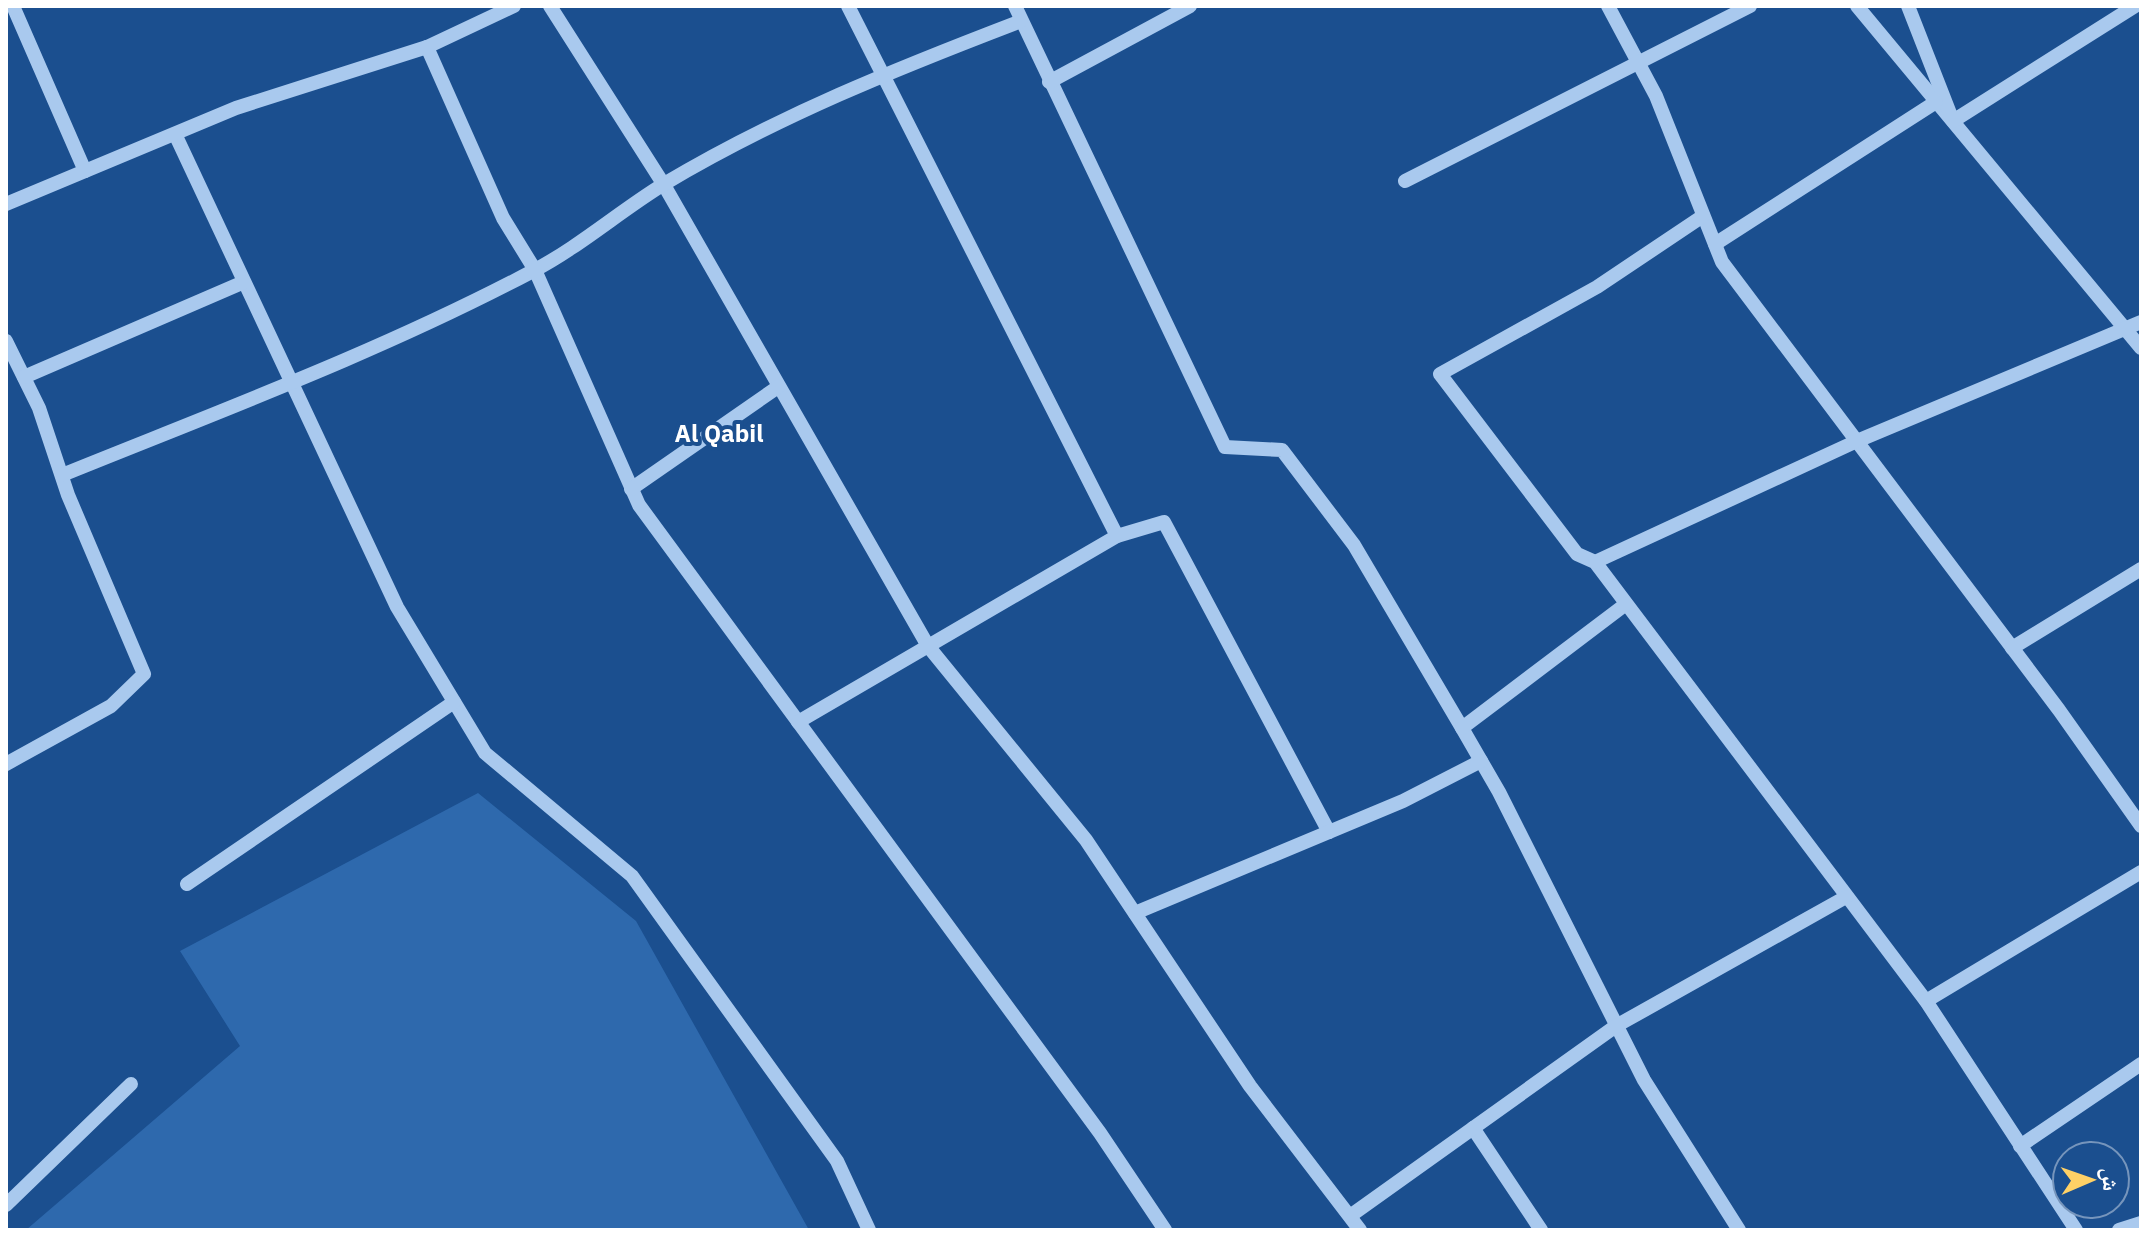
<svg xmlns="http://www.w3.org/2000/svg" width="2147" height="1236" font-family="'IBM Plex Sans','Noto Naskh Arabic',sans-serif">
  <rect width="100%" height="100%" fill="#1b4f8f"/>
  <path fill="#2e69ad" d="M 478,793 L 636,921 L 809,1230 L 26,1230 L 240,1046 L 180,951 Z"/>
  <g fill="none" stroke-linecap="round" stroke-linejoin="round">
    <g stroke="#a9c9ee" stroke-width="14">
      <path d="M 13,6 L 85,171"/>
      <path d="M 550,6 L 664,185 L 928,646 L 1086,840 L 1250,1086 L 1360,1230"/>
      <path d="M 848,6 L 1117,536"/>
      <path d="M 1015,6 L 1225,447 L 1282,450 L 1354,545 L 1462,728 L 1499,792 L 1644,1080 L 1739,1230"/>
      <path d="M 1608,6 L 1656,96 L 1722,262 L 2059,710 L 2141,826"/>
      <path d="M 1857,6 L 2141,348"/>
      <path d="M 1908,6 L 1953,121 L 2135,6"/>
      <path d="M 427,47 L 503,218 L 535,270 L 639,505 L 1100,1133 L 1165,1230"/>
      <path d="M 1049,82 L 1190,6"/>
      <path d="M 175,134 L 397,607 L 485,753 L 632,876 L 837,1161 L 869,1230"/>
      <path d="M 1405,181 L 1750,6"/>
      <path d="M 6,204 L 236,108 L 427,47 L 514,6"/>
      <path d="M 1703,216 L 1597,287 L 1440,374 L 1577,554 L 1595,562 L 1926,1001 L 2076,1230"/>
      <path d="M 1715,244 L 1936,102"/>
      <path d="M 6,341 L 39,408 L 68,495 L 144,674 L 111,706 L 6,764"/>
      <path d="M 24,377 L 244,282"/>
      <path d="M 62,475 C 220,411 382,351 533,271 C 579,247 620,211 664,184 C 778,116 898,68 1021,21"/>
      <path d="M 631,489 L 778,387"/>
      <path d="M 1595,562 L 1857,441 L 2141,322"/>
      <path d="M 2012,648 L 2141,569"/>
      <path d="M 798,722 L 1117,536 L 1164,522 L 1329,832"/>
      <path d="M 1462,728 L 1626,604"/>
      <path d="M 187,884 L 454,702"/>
      <path d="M 1135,913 L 1403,801 L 1481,761"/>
      <path d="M 1926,1001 L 2141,872"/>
      <path d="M 1473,1128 L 1541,1230"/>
      <path d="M 2020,1146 L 2141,1064"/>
      <path d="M 6,1205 L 131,1084"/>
      <path d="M 1350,1216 L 1616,1026 L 1846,897"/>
      <path d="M 2119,1230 L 2141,1223"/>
    </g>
  </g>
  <g text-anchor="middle" stroke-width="8" stroke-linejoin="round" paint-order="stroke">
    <g font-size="24" font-weight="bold" fill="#fff" stroke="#1b4f8f">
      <text x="719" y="442">Al Qabil</text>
    </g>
  </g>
  <rect width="2147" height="1236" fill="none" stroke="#ffffff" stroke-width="16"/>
  <g transform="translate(2091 1180) rotate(88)"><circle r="38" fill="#1b4f8f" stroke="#7695bc" stroke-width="2"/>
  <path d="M0-6L14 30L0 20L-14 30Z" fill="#ffd166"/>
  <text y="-12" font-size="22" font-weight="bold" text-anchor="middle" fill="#ffffff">ش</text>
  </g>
</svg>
